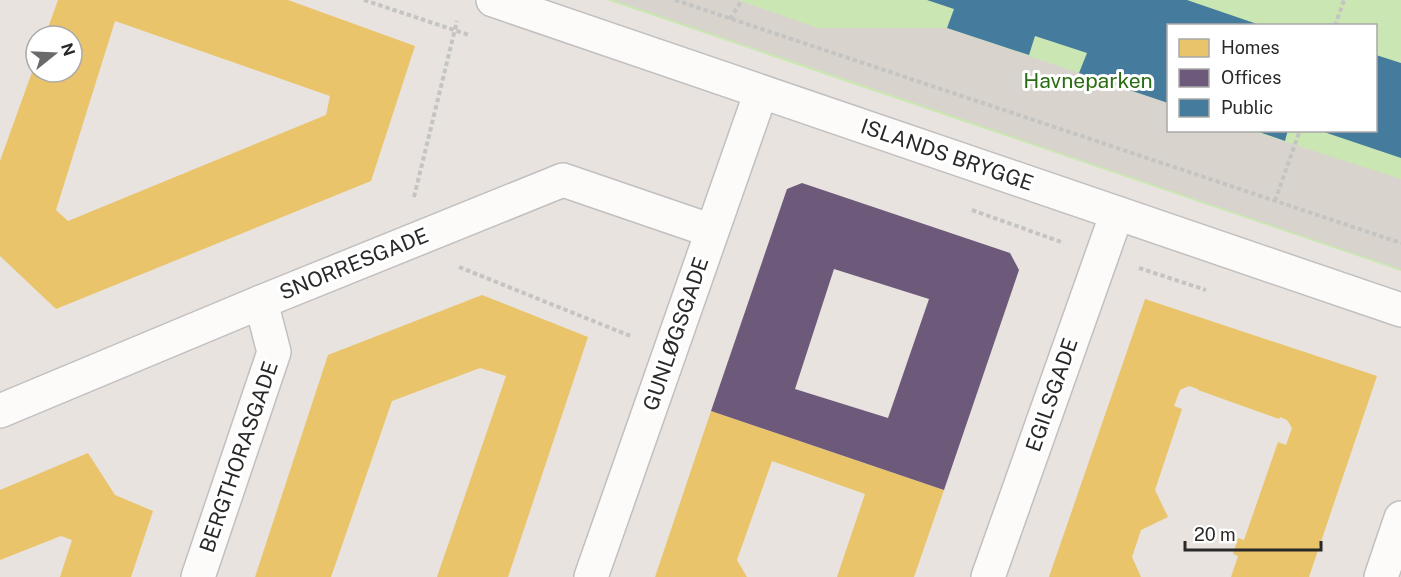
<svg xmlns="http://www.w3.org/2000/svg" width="1401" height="577" font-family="'Public Sans',sans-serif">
  <rect width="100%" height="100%" fill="#e8e3de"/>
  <path fill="#cae7b3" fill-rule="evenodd" d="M 607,0 L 1401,0 L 1401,271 ZM 1168,26 L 1376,26 L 1376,130 L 1168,130 Z"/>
  <path fill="#d8d3cd" d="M 614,0 L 738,0 L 818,28 L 947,28 L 1168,103 L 1168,130 L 1252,131 L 1401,179 L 1401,269 Z"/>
  <g fill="#e9c46a" fill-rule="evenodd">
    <path d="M 58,0 L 288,0 L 415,46 L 371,181 L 56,309 L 0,256 L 0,161 L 36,61 L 36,72 L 72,72 L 72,36 L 45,36 ZM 115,21 L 330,96 L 326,115 L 68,221 L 56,210 Z"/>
    <path d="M 482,295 L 588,337 L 508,577 L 437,577 L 506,376 L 480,368 L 392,401 L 331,577 L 255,577 L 328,355 Z"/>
    <path d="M 1145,299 L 1377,376 L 1309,577 L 1231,577 L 1238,556 L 1233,554 L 1238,538 L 1244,540 L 1278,442 L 1286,445 L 1292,428 L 1287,420 L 1280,417 L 1279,419 L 1198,390 L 1198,389 L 1189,386 L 1180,390 L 1174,406 L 1182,409 L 1155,490 L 1168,517 L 1141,530 L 1132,557 L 1141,577 L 1049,577 Z"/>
    <path d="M 711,411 L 944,490 L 914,577 L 837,577 L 865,494 L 772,461 L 737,560 L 747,577 L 655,577 Z"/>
    <path d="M 88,453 L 115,495 L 153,511 L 131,577 L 60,577 L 72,540 L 61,536 L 0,560 L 0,490 Z"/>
  </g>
  <path fill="#6d597a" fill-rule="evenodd" d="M 802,183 L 1010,253 L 1019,270 L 944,490 L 711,411 L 787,189 ZM 834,269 L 929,299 L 888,418 L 795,389 Z"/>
  <g fill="#457b9d">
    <path d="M 927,0 L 1187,0 L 1260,25 L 1168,26 L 1168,103 L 1079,73 L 1087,53 L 1035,36 L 1029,55 L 947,28 L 954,9 Z"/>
    <path d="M 1376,55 L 1401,63 L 1401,158 L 1321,131 L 1376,130 Z"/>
    <path d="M 1253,130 L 1288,130 L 1285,141 Z"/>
  </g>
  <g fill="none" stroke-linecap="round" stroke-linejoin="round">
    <g stroke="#c1bfc0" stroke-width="36">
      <g id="street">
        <path d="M 493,0 L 1401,310"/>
        <path d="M 0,411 L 261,302 L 563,180 L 712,231"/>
        <path d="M 198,577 L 274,352 L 261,302"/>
        <path d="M 591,577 L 761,92"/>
        <path d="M 988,577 L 1117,213"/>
        <path d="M 1381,577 L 1401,518"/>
      </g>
    </g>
    <g stroke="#c4c4c3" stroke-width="4" stroke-dasharray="4.5 3" stroke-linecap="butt">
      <path d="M 364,0 L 469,35"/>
      <path d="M 675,0 L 1401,243"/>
      <path d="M 730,19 L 742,0"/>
      <path d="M 1335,26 L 1344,0"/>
      <path d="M 414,197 L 457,21"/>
      <path d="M 1275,201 L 1300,130"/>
      <path d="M 972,210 L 1064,243"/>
      <path d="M 459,267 L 633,337"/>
      <path d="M 1139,268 L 1206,290"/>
    </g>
    <use href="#street" stroke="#fcfbfa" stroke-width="33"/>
  </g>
  <g text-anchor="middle" stroke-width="6" stroke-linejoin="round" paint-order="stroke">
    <g font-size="21" fill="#296d12" stroke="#fff">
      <text x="1088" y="88">Havneparken</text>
    </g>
    <g font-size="21" fill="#292929" stroke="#fff">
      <text transform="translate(947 155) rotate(19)" y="7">ISLANDS BRYGGE</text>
      <text transform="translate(354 264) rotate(-22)" y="7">SNORRESGADE</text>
      <text transform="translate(676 334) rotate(-71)" y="7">GUNLØGSGADE</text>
      <text transform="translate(1052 395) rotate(-71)" y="7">EGILSGADE</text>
      <text transform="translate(239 457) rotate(-71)" y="7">BERGTHORASGADE</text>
    </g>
  </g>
  <rect x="1167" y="24" width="210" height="108" fill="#ffffff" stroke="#a9a9a9" stroke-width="1.5"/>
  <rect x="1179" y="39" width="30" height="18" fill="#e9c46a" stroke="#a9a9a9" stroke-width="1.5"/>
  <text x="1221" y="54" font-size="18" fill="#292929">Homes</text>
  <rect x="1179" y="69" width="30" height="18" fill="#6d597a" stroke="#a9a9a9" stroke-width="1.5"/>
  <text x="1221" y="84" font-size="18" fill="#292929">Offices</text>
  <rect x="1179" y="99" width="30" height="18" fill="#457b9d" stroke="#a9a9a9" stroke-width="1.5"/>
  <text x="1221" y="114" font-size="18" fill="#292929">Public</text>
  <g transform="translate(54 54) rotate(72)"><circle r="28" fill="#ffffff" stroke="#a9a9a9" stroke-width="1.5"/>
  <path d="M0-4.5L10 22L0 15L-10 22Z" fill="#6c6a68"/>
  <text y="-9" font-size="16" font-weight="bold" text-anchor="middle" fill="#292929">N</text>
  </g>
  <path d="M1185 541v9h136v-9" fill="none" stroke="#292929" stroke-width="3"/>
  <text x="1194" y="541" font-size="18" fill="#292929" stroke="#ffffff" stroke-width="4.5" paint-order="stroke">20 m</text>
</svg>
